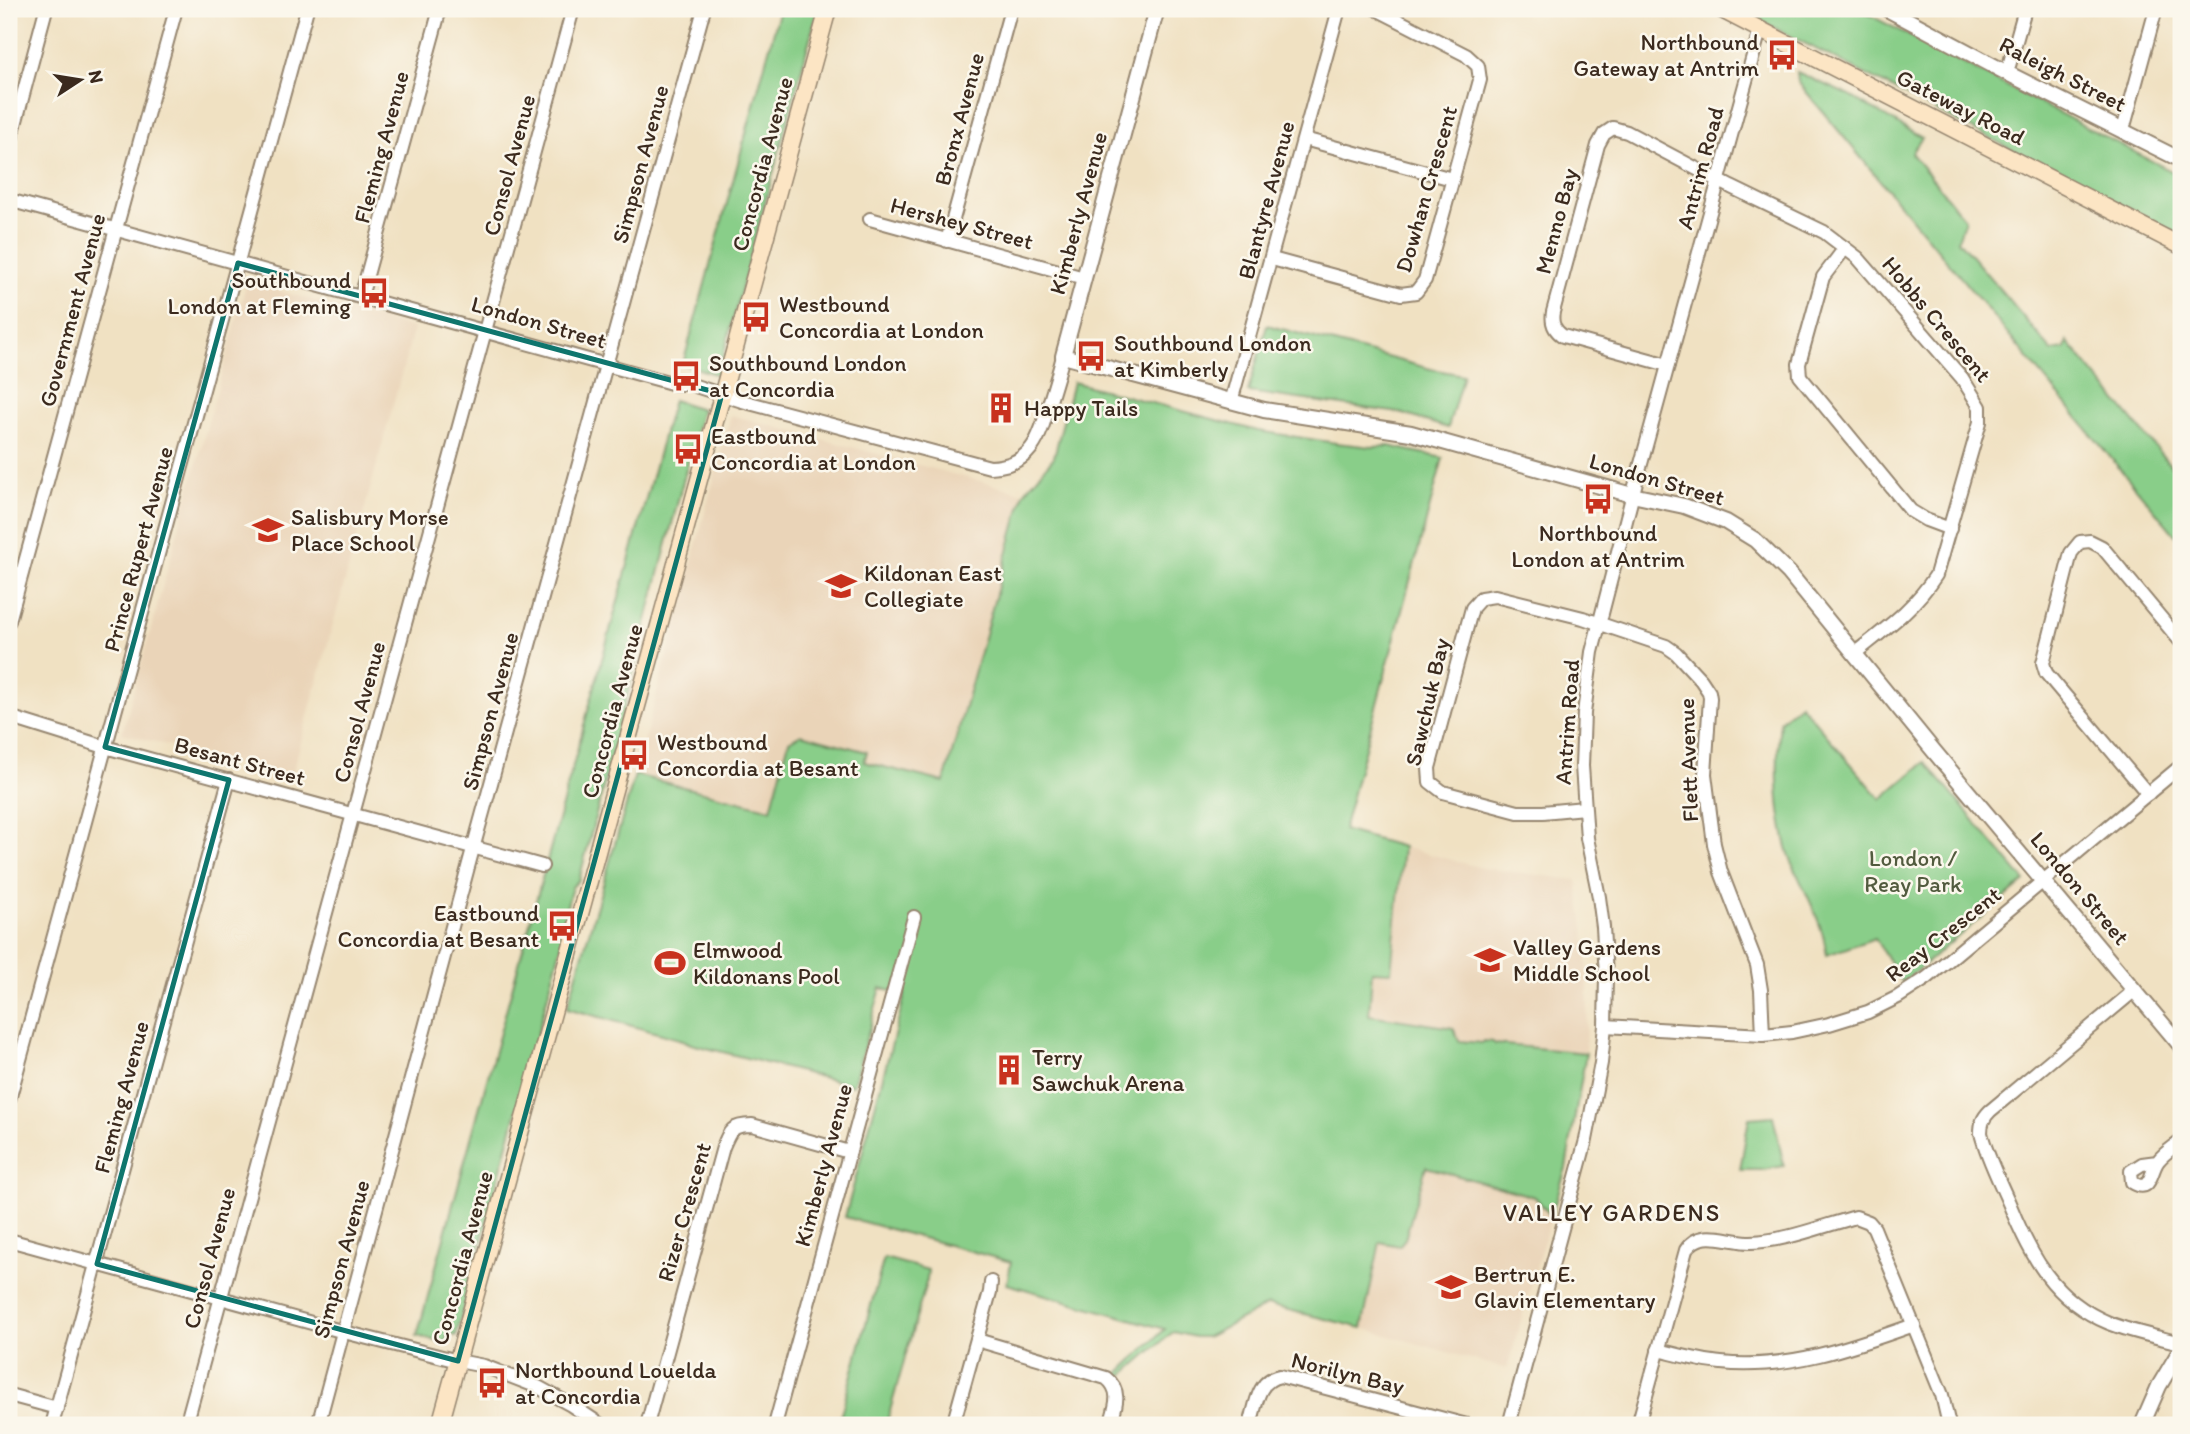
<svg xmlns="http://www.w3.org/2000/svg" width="2190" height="1434" font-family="Itim,sans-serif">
  <rect width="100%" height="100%" fill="#fbf7ec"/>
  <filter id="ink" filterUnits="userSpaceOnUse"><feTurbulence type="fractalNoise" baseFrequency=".0143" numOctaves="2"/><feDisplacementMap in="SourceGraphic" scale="14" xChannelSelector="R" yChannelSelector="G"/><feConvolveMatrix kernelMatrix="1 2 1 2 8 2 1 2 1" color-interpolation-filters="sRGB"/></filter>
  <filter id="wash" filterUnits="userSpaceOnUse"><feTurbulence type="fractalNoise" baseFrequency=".00686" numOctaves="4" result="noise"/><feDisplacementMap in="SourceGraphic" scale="28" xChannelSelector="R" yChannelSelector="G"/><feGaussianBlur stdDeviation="1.57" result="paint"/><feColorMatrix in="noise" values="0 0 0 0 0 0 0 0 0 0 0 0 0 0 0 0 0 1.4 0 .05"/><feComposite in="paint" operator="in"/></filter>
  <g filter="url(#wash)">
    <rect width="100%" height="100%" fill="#f0e1c2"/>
    <g fill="#ead4b8">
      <path d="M 247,282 L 414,328 L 291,778 L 122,733 Z"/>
      <path d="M 731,415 L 1024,493 L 944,783 L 864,762 L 867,756 L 865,754 L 789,741 L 771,809 L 635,775 Z"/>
      <path d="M 1403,847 L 1482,868 L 1577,880 L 1587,949 L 1588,993 L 1586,1053 L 1459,1041 L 1369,1016 L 1372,970 L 1391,972 Z"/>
      <path d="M 1426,1167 L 1535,1197 L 1551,1216 L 1507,1369 L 1362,1328 L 1380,1242 L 1404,1239 Z"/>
    </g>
    <g fill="#89ce89" stroke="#627c54" stroke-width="2">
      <path d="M 780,9 L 818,9 L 718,375 L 683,364 Z"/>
      <path d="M 1738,9 L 1858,9 L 2181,176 L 2181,236 Z"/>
      <path d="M 1797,72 L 1850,96 L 1922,138 L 1911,153 L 1965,219 L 1958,240 L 2052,351 L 2065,349 L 2067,341 L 2181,478 L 2181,542 L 1798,82 Z"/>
      <path d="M 1267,325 L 1431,369 L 1463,375 L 1448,428 L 1400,413 L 1248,392 Z"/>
      <path d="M 1073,382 L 1258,431 L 1336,443 L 1372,447 L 1389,446 L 1443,458 L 1343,830 L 1403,847 L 1391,972 L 1372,971 L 1369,1015 L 1453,1028 L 1459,1041 L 1482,1043 L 1483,1041 L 1493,1042 L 1495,1044 L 1586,1053 L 1566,1168 L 1551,1216 L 1535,1197 L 1426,1167 L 1405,1239 L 1399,1246 L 1380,1242 L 1362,1328 L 1268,1305 L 1207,1337 L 1195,1337 L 1173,1332 L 1120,1378 L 1117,1375 L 1165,1329 L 1007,1284 L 1011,1262 L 845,1217 L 905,995 L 881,988 L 853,1085 L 691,1044 L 683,1040 L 567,1008 L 635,775 L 771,809 L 789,741 L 801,734 L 867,752 L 864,762 L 944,782 L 1024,493 L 1054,457 Z"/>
      <path d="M 673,400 L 702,409 L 579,880 L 572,887 L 562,925 L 566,928 L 456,1336 L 448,1334 L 445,1343 L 417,1336 Z"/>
      <path d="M 1800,704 L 1881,799 L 1925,762 L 2025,881 L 1902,983 L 1875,938 L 1827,955 C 1825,946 1824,937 1821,929 C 1813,903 1798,880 1789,854 C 1776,812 1776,764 1780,721 Z"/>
      <path d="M 1773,1116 L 1784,1166 L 1762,1170 L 1740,1170 L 1749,1118 Z"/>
      <path d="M 884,1258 L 928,1270 L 927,1279 L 886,1425 L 838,1425 Z"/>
    </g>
  </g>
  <g filter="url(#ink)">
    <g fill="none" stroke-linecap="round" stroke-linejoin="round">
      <g stroke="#968670" stroke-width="16">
        <g id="minor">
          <path d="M 2007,73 L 2025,9"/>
          <path d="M 2123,130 L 2156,9"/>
          <path d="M 1304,139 L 1452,179"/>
          <path d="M 9,147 L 46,9"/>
          <path d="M 9,200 L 675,384 L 689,384 L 742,401 L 990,467 C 1031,466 1040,438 1049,404 C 1054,388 1059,372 1063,356"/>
          <path d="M 870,219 L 1084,278"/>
          <path d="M 947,241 L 1011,9"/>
          <path d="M 1845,248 L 1823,277 L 1799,364 L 1800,376 L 1911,511 L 1926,520 L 1950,529"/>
          <path d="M 1272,259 L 1401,294 L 1416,292 L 1425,280 L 1480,80 L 1478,66 L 1466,55 L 1376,9"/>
          <path d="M 361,297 L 440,9"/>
          <path d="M 1668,365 L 1563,336 C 1554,330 1551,323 1553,312 L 1598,145 L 1604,134 L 1613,128 L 1627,132 L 1731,187 L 1824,232 L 1858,258 L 1962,378 L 1980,407 L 1980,422 L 1936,575 C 1914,609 1885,629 1854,654"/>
          <path d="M 1231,402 L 1339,9"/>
          <path d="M 9,621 L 176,9"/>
          <path d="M 9,717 L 105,747 L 542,866"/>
          <path d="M 2148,794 L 2046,673 L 2043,663 L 2071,553 L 2080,542 L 2090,541 L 2102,547 L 2181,642"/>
          <path d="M 1584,808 L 1543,812 L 1518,812 L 1443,792 L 1430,782 L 1429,768 L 1472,608 L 1481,598 L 1495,596 L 1583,618 L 1666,646 L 1676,653 L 1701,680 L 1709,692 L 1710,698 L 1705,774 L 1714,844 L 1721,872 L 1757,965 L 1761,990 L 1763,1035"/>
          <path d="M 2135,990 L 1990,1111 C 1983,1118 1981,1123 1981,1133 C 1987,1157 1999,1180 2009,1203 C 2030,1255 2053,1300 2109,1323 C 2132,1332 2157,1337 2181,1343"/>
          <path d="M 1605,1026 L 1763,1035 L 1792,1032 L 1829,1024 L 1868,1012 L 1898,997 L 1927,978 L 2181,766"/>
          <path d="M 9,1100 L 307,9"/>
          <path d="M 2157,1162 L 2142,1164 L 2131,1171 L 2132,1182 C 2152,1195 2150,1171 2158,1161 C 2164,1153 2174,1147 2181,1141"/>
          <path d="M 9,1240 L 352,1334 L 458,1361 L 484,1366 L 538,1387 L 571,1405 L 601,1425"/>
          <path d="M 977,1340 L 1106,1378 C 1123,1391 1115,1408 1110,1425"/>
          <path d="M 1658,1350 C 1679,1355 1700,1361 1721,1363 C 1788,1370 1852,1347 1914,1325"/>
          <path d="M 9,1395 L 57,1408"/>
          <path d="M 52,1425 L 229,780"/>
          <path d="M 186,1425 L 573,9"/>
          <path d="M 318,1425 L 471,856 L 704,9"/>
          <path d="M 647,1425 L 723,1147 C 730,1130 732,1125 752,1125 L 849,1152"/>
          <path d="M 775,1425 L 914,917"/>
          <path d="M 953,1425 L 990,1292 L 991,1282"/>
          <path d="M 1250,1425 C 1256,1406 1257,1380 1280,1376 L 1467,1425"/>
          <path d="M 1509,1425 L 1586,1140 L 1601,1063 L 1605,1026 L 1606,976 L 1603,927 L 1599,897 L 1587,838 L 1582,766 L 1584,713 L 1592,652 L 1636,482 L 1760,30"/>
          <path d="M 1638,1425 L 1686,1250 C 1700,1227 1728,1242 1751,1242 C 1786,1241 1822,1226 1856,1217 L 1869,1222 L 1874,1228 L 1942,1395 L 1949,1425"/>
        </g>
      </g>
      <g stroke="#968670" stroke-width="18">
        <g id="tertiary">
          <path d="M 1157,9 L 1063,356 L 1264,410 L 1411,433 L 1632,495 L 1684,506 L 1726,522 L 1755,540 L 1789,573 L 1933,750 L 2181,1046"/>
          <path d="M 1887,9 L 2007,73 L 2181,160"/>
          <path d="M 2142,1425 L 2159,1386 L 2181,1349"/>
        </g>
      </g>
      <g stroke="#968670" stroke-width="19">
        <g id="secondary">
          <path d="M 1720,9 L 2181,246"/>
          <path d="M 440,1425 L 828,9"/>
        </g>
      </g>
      <use href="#minor" stroke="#fff" stroke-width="12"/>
      <use href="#tertiary" stroke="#fff" stroke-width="14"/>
      <use href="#secondary" stroke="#fce5c4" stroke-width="16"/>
    </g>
  </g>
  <path fill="none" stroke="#0f766e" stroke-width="5" stroke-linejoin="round" d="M 238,263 L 722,394 L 458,1361 L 97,1264 L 229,780 L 105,747 Z"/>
  <defs>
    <g id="bus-bare" transform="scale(2.415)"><path d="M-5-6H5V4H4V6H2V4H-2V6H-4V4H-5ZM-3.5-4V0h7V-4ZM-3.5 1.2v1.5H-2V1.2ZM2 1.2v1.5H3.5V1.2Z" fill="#c8321e" stroke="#fbf7ec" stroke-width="2.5" paint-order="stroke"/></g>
    <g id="building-bare" transform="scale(2.415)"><path d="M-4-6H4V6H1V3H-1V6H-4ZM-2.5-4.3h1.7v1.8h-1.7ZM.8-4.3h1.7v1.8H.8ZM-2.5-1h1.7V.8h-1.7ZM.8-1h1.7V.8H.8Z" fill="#c8321e" stroke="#fbf7ec" stroke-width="2.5" paint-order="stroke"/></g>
    <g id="school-bare" transform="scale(2.415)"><path d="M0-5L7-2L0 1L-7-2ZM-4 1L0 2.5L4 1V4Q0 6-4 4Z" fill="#c8321e" stroke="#fbf7ec" stroke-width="2.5" paint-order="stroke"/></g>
    <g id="stadium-bare" transform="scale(2.415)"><path d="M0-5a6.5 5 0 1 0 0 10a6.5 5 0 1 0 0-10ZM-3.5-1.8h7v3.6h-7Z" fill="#c8321e" stroke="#fbf7ec" stroke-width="2.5" paint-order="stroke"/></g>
  </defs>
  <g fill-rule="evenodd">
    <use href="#bus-bare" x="1782" y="55"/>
    <use href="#bus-bare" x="374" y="293"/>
    <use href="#bus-bare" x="756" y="317"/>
    <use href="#bus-bare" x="1091" y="356"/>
    <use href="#bus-bare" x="686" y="376"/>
    <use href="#building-bare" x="1001" y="408"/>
    <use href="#bus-bare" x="688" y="449"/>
    <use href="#bus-bare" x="1598" y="499"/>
    <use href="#school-bare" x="268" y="530"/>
    <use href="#school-bare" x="841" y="586"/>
    <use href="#bus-bare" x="634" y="755"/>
    <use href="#bus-bare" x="562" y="926"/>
    <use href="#school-bare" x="1490" y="960"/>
    <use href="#stadium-bare" x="670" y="963"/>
    <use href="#building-bare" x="1009" y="1070"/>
    <use href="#school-bare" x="1451" y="1287"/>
    <use href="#bus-bare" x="492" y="1383"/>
  </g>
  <g text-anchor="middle" stroke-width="5" stroke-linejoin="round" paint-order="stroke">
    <g font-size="23" fill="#3b2a1e" stroke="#fbf7ec" text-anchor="start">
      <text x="1759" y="50" text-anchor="end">Northbound<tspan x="1759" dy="26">Gateway at Antrim</tspan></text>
      <text x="351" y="288" text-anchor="end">Southbound<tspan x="351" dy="26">London at Fleming</tspan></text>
      <text x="779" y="312">Westbound<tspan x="779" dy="26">Concordia at London</tspan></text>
      <text x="1114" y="351">Southbound London<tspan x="1114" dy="26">at Kimberly</tspan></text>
      <text x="709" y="371">Southbound London<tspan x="709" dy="26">at Concordia</tspan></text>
      <text x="1024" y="416">Happy Tails</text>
      <text x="711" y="444">Eastbound<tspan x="711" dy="26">Concordia at London</tspan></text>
      <text x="291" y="525">Salisbury Morse<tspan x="291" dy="26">Place School</tspan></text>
      <text x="1598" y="541" text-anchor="middle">Northbound<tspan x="1598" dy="26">London at Antrim</tspan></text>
      <text x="864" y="581">Kildonan East<tspan x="864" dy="26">Collegiate</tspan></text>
      <text x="657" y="750">Westbound<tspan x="657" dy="26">Concordia at Besant</tspan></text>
      <text x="539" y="921" text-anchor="end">Eastbound<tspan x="539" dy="26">Concordia at Besant</tspan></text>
      <text x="1513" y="955">Valley Gardens<tspan x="1513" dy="26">Middle School</tspan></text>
      <text x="693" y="958">Elmwood<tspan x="693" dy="26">Kildonans Pool</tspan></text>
      <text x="1032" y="1065">Terry<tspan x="1032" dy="26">Sawchuk Arena</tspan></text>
      <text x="1474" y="1282">Bertrun E.<tspan x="1474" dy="26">Glavin Elementary</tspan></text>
      <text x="515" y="1378">Northbound Louelda<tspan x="515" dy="26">at Concordia</tspan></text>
    </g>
    <g font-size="23" fill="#3b2a1e" stroke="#fbf7ec">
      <text transform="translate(2063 74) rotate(27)" y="8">Raleigh Street</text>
      <text transform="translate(1961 107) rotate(27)" y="8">Gateway Road</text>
      <text transform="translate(959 119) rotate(-75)" y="8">Bronx Avenue</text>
      <text transform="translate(381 147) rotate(-75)" y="8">Fleming Avenue</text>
      <text transform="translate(640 164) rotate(-75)" y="8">Simpson Avenue</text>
      <text transform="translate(762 164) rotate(-75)" y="8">Concordia Avenue</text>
      <text transform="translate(509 165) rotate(-75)" y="8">Consol Avenue</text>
      <text transform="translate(1700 168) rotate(-75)" y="8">Antrim Road</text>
      <text transform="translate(1426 189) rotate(-74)" y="8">Dowhan Crescent</text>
      <text transform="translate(1266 200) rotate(-75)" y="8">Blantyre Avenue</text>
      <text transform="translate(1078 213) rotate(-75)" y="8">Kimberly Avenue</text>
      <text transform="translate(1556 221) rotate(-75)" y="8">Menno Bay</text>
      <text transform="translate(962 223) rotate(15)" y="8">Hershey Street</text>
      <text transform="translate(72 310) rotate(-75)" y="8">Government Avenue</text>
      <text transform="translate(1937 319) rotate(50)" y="8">Hobbs Crescent</text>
      <text transform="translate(539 322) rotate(16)" y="8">London Street</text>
      <text transform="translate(1657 479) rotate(16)" y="8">London Street</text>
      <text transform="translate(138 549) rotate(-75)" y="8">Prince Rupert Avenue</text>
      <text transform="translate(1427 702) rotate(-77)" y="8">Sawchuk Bay</text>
      <text transform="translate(490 711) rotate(-75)" y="8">Simpson Avenue</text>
      <text transform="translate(612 711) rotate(-75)" y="8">Concordia Avenue</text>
      <text transform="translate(359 712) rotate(-75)" y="8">Consol Avenue</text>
      <text transform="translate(1567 722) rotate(-86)" y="8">Antrim Road</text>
      <text transform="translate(1688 760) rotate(-92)" y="8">Flett Avenue</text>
      <text transform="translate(240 761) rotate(15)" y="8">Besant Street</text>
      <text transform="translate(2080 888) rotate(50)" y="8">London Street</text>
      <text transform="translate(1943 934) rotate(-38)" y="8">Reay Crescent</text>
      <text transform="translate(121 1097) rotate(-75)" y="8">Fleming Avenue</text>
      <text transform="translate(823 1165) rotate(-75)" y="8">Kimberly Avenue</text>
      <text transform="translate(684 1212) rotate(-74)" y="8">Rizer Crescent</text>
      <text transform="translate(209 1258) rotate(-75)" y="8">Consol Avenue</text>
      <text transform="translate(462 1258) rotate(-75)" y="8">Concordia Avenue</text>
      <text transform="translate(341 1259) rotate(-75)" y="8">Simpson Avenue</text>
      <text transform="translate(1348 1373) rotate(14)" y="8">Norilyn Bay</text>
    </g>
    <g font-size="23" fill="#525b3e" stroke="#fbf7ec">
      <text x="1913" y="866">London /<tspan x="1913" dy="26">Reay Park</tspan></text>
    </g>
    <g font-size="24" letter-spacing="2" fill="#3b2a1e" stroke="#fbf7ec">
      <text x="1612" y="1221">VALLEY GARDENS</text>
    </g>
  </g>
  <rect width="2190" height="1434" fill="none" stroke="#fbf7ec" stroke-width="35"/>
  <g transform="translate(80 80) rotate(78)" stroke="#fbf7ec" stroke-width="5" paint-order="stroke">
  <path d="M0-5L12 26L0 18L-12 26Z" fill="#3b2a1e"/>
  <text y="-10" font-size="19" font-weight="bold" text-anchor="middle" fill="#3b2a1e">N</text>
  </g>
</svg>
